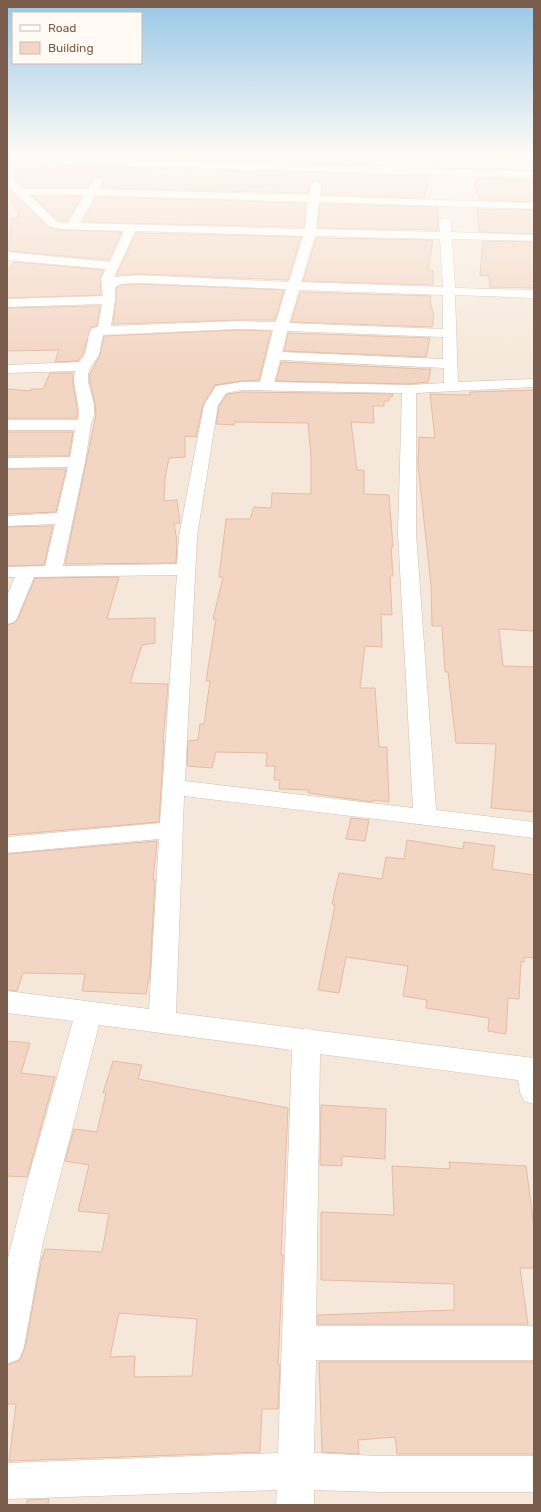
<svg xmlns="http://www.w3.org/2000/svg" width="541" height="1512" font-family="Rubik,sans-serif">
  <rect width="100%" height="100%" fill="#fdf6ec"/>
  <rect fill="#f5e8da" x="7" y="154" width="527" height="1351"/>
  <g fill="#f3d5c3" stroke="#e6bba3" fill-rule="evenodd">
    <path d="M 7,154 L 433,154 L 430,167 Z"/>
    <path d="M 442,154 L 525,154 L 534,156 L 534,170 L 442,168 Z"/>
    <path d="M 8,164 L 429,176 L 429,178 L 424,198 L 322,195 L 322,184 L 317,180 L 310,184 L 308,193 L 101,188 L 104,181 L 98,177 L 93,178 L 87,188 L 24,188 L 18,182 Z"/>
    <path d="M 476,178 L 534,179 L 534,202 L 479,200 L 479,194 L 476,194 L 477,186 L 474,186 Z"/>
    <path d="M 7,187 L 50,228 L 62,230 L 122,232 L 109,260 L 9,251 L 11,218 L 20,216 L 7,196 Z"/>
    <path d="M 32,196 L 82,196 L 67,221 L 58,221 Z"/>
    <path d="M 96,197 L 306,203 L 304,227 L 82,222 Z"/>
    <path d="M 320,204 L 438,207 L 438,230 L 318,228 Z"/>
    <path d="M 477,209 L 534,210 L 534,234 L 479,232 Z"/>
    <path d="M 136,233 L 301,237 L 288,280 L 139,274 L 116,275 Z"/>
    <path d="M 316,238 L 433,240 L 428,270 L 433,271 L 433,285 L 303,281 Z"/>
    <path d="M 483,241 L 534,242 L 534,288 L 490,287 L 489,276 L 480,275 Z"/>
    <path d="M 14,262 L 104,270 L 100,278 L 101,295 L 7,298 L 7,272 Z"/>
    <path d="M 139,284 L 284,290 L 275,320 L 238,320 L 113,324 L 116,300 L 116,288 L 121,285 Z"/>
    <path d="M 300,292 L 431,296 L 430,301 L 434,316 L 432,327 L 291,322 Z"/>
    <path d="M 100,306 L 97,326 L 91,327 L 83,354 L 78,361 L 55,362 L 59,350 L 7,351 L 7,308 Z"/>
    <path d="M 238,330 L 271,331 L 259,380 L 242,381 L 215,385 L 203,405 L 196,437 L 185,436 L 185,457 L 169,458 L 165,478 L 164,501 L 177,500 L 180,523 L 174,523 L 177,542 L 176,563 L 65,564 L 96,415 L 95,404 L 90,382 L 90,374 L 100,355 L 104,336 Z"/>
    <path d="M 288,333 L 430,338 L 426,357 L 284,351 Z"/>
    <path d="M 281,362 L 424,369 L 431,369 L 428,382 L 409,384 L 276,381 Z"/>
    <path d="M 50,373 L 73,373 L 73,383 L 77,408 L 77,418 L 7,418 L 7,389 L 31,391 L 31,389 L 43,389 Z"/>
    <path d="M 534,390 L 534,631 L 499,629 L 503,666 L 534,667 L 534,812 L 491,808 L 496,744 L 456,743 L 448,672 L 445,672 L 442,626 L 432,626 L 431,586 L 418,465 L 419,437 L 435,438 L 430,394 L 470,395 L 470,392 Z"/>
    <path d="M 242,392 L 393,394 L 392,397 L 389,397 L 389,401 L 384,401 L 384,406 L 373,406 L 374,423 L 351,422 L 357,470 L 364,470 L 364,494 L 389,495 L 393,547 L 391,547 L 393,576 L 390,576 L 392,615 L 381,614 L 382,647 L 365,646 L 360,688 L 375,688 L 379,747 L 387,747 L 389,802 L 373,800 L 373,802 L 308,793 L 309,790 L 279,789 L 280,780 L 274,780 L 275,766 L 266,766 L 267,753 L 216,752 L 212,768 L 187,766 L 188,741 L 198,740 L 200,724 L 204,724 L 210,681 L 206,681 L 216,619 L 213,619 L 223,577 L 219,577 L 226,519 L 250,519 L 254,507 L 271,508 L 272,493 L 311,494 L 311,456 L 308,423 L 235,422 L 234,425 L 216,424 L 219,406 L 227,394 Z"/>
    <path d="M 7,432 L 73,432 L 69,456 L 7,456 Z"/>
    <path d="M 7,469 L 66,469 L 56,512 L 7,514 Z"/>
    <path d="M 53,526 L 44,565 L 7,566 L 7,527 Z"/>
    <path d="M 119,577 L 107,619 L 155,618 L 155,643 L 142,645 L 130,683 L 168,684 L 163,741 L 164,741 L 159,822 L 7,835 L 7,625 L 14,623 L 18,619 L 35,578 Z"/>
    <path d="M 351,818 L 369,820 L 365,841 L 346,839 Z"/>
    <path d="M 407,840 L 463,849 L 464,842 L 495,846 L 492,869 L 534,875 L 534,958 L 524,957 L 524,962 L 521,962 L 519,999 L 508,998 L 506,1034 L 488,1031 L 489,1018 L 426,1008 L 427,1000 L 403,996 L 408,966 L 346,957 L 339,993 L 318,990 L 335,905 L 332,904 L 339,873 L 382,879 L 386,857 L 404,859 Z"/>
    <path d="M 157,841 L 153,880 L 155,880 L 150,972 L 146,994 L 82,991 L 85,974 L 23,973 L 17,991 L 7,990 L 7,854 Z"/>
    <path d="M 7,1041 L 30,1043 L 21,1073 L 55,1077 L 27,1177 L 7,1176 Z"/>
    <path d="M 113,1061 L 142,1065 L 138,1079 L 288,1108 L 281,1255 L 283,1255 L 278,1365 L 280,1365 L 278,1409 L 262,1409 L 260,1452 L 9,1461 L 16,1404 L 7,1404 L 7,1365 L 20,1360 L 25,1348 L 42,1257 L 43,1257 L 45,1249 L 102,1252 L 109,1214 L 78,1211 L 89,1165 L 65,1161 L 74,1129 L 97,1132 L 106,1093 L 103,1093 ZM 119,1313 L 197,1319 L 192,1376 L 134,1377 L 135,1356 L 110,1357 Z"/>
    <path d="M 321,1105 L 386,1109 L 385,1159 L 342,1156 L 342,1166 L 320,1165 Z"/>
    <path d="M 449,1162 L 526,1166 L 534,1227 L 534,1268 L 520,1268 L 528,1324 L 318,1324 L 318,1315 L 454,1310 L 454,1284 L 321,1280 L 321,1212 L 394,1215 L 392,1166 L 450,1169 Z"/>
    <path d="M 319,1362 L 534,1362 L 534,1454 L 397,1454 L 395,1437 L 358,1440 L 359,1454 L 322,1452 Z"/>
    <path d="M 49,1499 L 48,1505 L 27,1505 L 27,1500 Z"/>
  </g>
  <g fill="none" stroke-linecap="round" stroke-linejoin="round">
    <g stroke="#d1beb0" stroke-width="1">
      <g id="street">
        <path d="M 7,156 L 534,172 L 534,178 L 7,162 Z"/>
        <path d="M 7,176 L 11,177 L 23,189 L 88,189 L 94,179 L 98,178 L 103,181 L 99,189 L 309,195 L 311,184 L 316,181 L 321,184 L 320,196 L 534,203 L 534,209 L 319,202 L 316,229 L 440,232 L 439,221 L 445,218 L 451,221 L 451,232 L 534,235 L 534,241 L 452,239 L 455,288 L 534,290 L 534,298 L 455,295 L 458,382 L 534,379 L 534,387 L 416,393 L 416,533 L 436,810 L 534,822 L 534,838 L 184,796 L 176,1013 L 303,1029 L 306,1028 L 313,1030 L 534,1058 L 534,1104 L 524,1101 L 520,1092 L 518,1080 L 320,1054 L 316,1326 L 534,1326 L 534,1360 L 316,1360 L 314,1453 L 379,1456 L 534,1456 L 534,1492 L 379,1492 L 314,1490 L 314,1505 L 276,1505 L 277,1490 L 7,1499 L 7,1463 L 278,1453 L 292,1050 L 99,1025 L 43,1242 L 24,1347 L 19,1359 L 7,1364 L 7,1262 L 27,1182 L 73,1021 L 7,1013 L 7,991 L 149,1009 L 159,839 L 7,853 L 7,837 L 160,823 L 177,575 L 34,577 L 17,618 L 14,622 L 7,624 L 7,596 L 15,577 L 7,577 L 7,567 L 45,566 L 55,524 L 7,526 L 7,516 L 57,513 L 68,467 L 7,468 L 7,458 L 70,457 L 75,430 L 7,430 L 7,420 L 78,420 C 82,403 71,388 75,371 L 7,373 L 7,365 L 79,362 C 90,353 85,339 92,328 L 98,327 L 102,304 L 7,307 L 7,299 L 103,296 L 101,278 L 106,269 L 7,260 L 7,252 L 110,262 L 124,231 L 62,229 L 50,227 L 7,185 ZM 42,194 L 85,195 L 68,223 L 57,222 L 29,195 ZM 95,195 L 308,202 L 305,229 L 79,223 ZM 135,231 L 303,236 L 289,282 L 139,275 L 114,277 ZM 315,236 L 440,239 L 443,287 L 301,282 ZM 139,283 L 286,289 L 276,322 L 238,321 L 111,326 L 115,300 L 115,287 L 121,284 ZM 299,290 L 443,295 L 443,329 L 289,323 ZM 238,329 L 273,330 L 260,382 L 242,382 L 216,386 L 204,405 L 179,536 L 177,564 L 63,566 L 85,462 L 91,425 L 94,415 L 94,404 L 88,382 L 88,374 L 90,368 L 99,355 L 103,335 ZM 287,331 L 443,337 L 443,359 L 282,352 ZM 280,360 L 444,368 L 444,383 L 409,385 L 274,382 ZM 242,390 L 402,393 L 398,533 L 413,808 L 185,781 L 197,536 L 218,405 L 226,393 Z"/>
      </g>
    </g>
    <use href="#street" fill="#fff" fill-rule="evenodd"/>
  </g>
  <linearGradient id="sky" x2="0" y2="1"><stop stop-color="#97c7e8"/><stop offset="0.42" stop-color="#fefbf6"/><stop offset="1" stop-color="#fefbf6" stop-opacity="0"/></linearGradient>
  <rect width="541" height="366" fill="url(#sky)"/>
  <rect width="541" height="1512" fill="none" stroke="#7a5c4d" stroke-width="16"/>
  <rect x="12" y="12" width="130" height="52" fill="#fffaf3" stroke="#cabbb1"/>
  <rect x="20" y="25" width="20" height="6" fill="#ffffff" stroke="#cabbb1"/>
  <text x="48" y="32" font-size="12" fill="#7a5c4d">Road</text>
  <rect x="20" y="42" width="20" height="12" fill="#f3d5c3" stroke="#cabbb1"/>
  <text x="48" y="52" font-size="12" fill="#7a5c4d">Building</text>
</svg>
